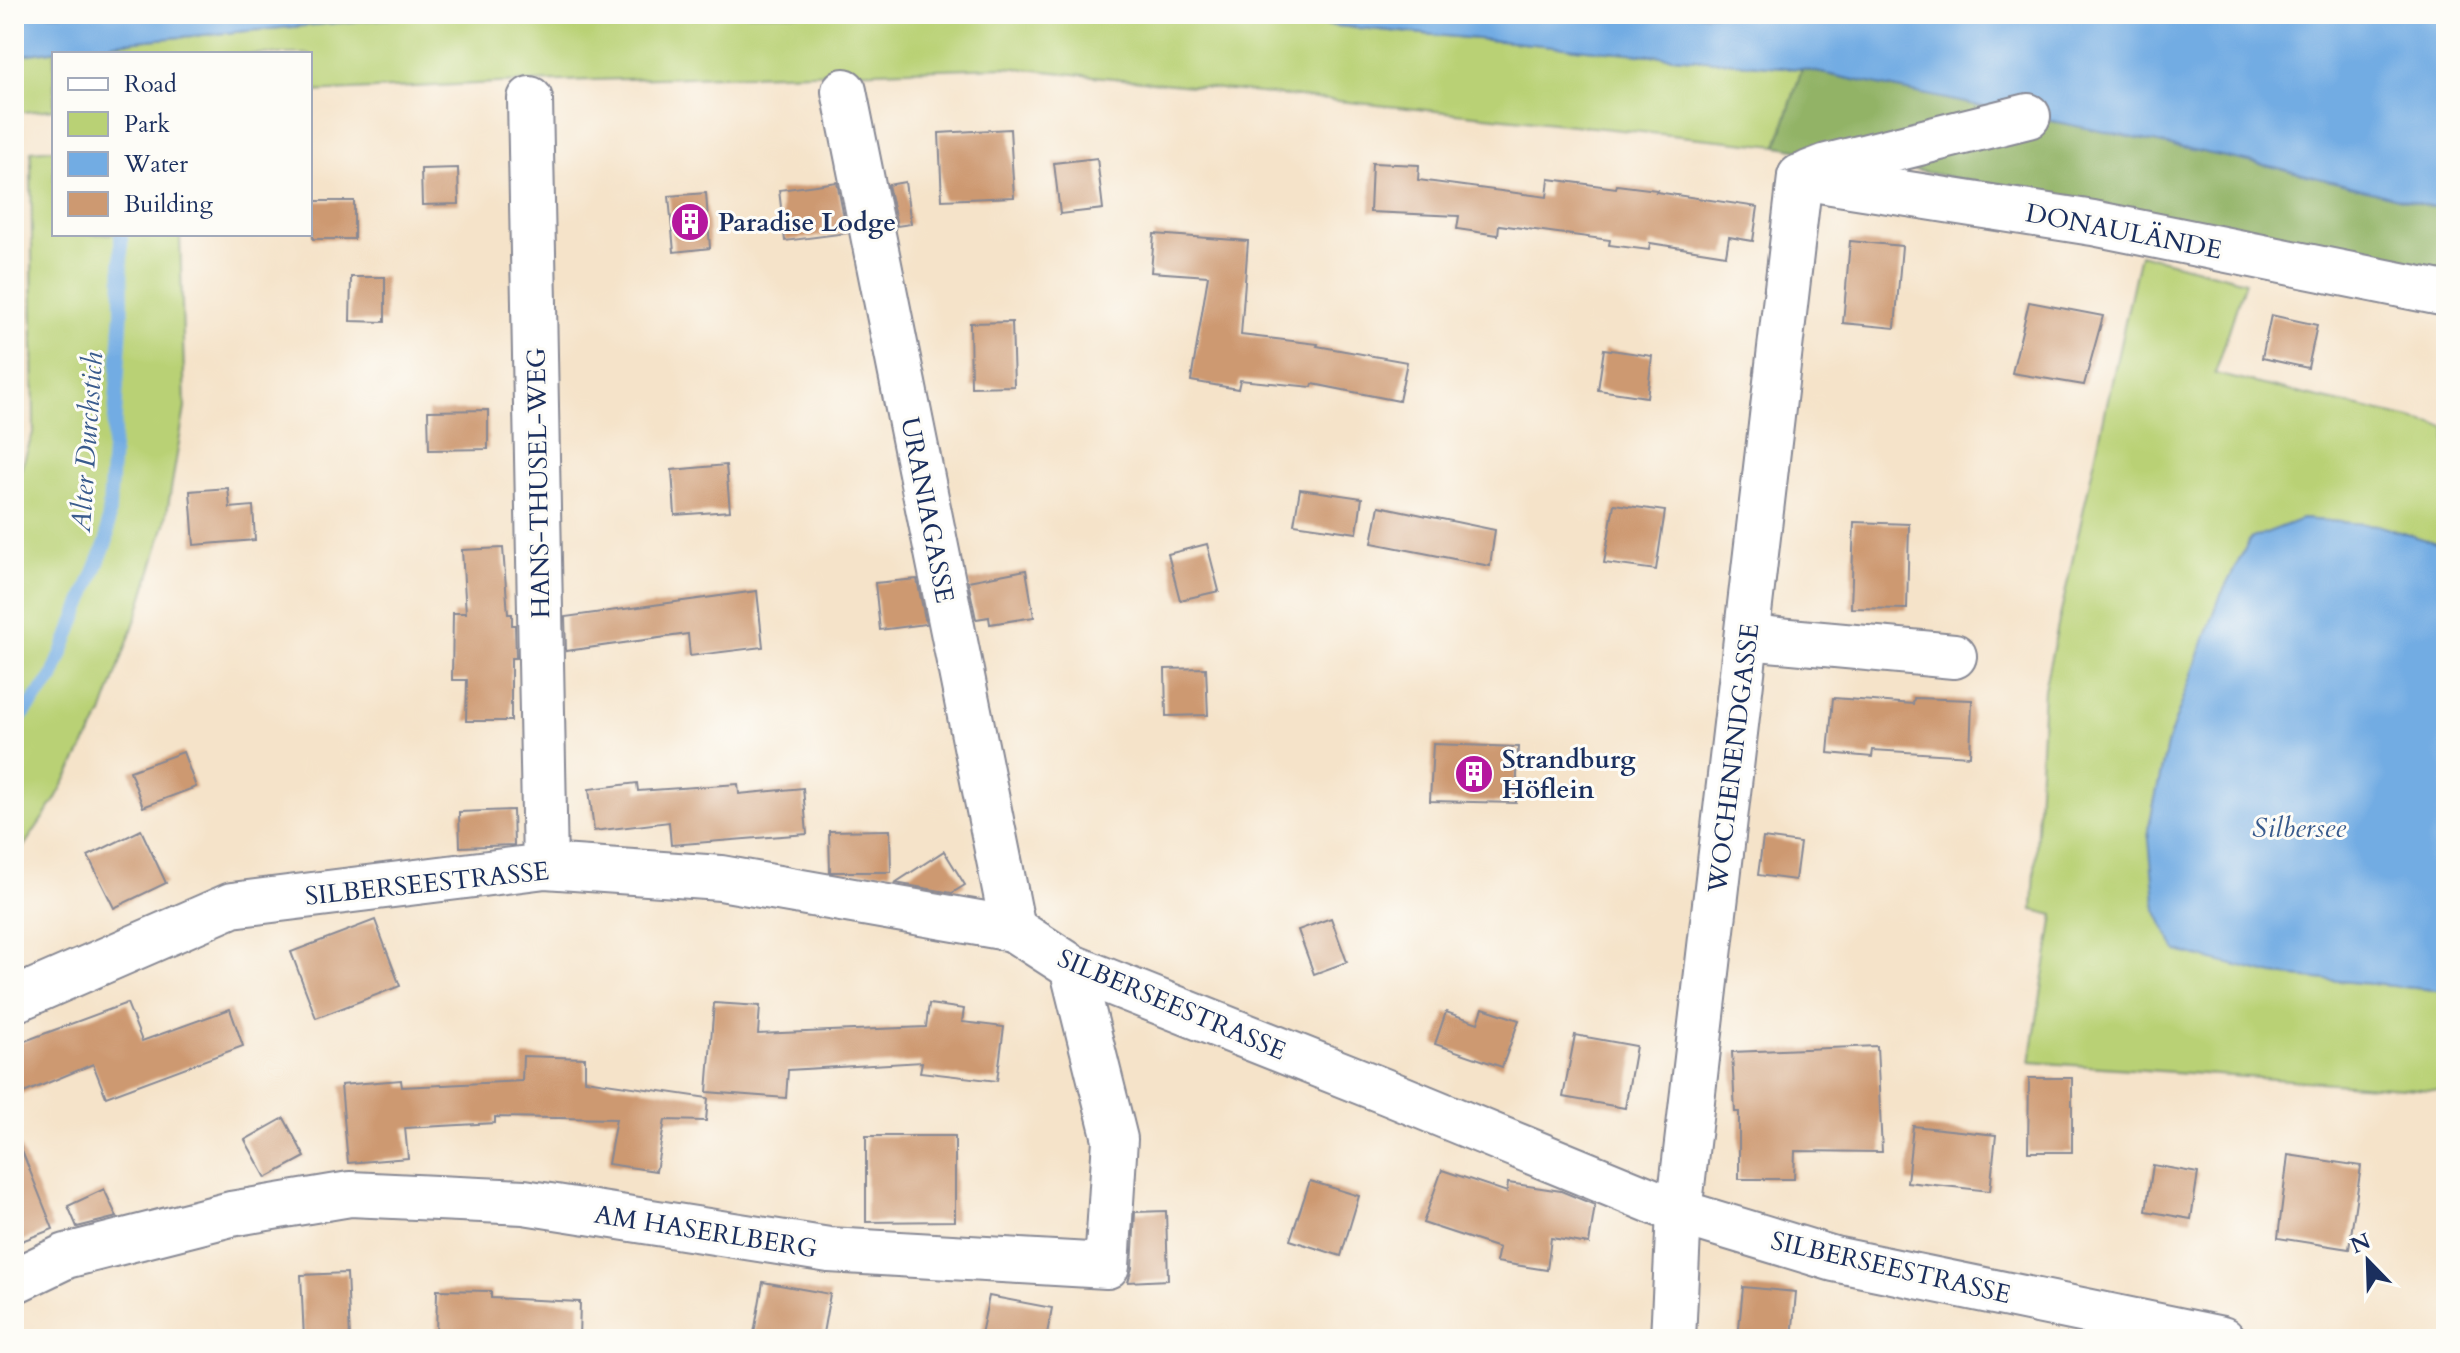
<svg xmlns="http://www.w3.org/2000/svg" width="2460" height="1353" font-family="Cardo,serif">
  <rect width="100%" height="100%" fill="#fdfcf7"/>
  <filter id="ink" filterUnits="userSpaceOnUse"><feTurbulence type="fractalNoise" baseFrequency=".0125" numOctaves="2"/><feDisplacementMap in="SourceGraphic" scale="16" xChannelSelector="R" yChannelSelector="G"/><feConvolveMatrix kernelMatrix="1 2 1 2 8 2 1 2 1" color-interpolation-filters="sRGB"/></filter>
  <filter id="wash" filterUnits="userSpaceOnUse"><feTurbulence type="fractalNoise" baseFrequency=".006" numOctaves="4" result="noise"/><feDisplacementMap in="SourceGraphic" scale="32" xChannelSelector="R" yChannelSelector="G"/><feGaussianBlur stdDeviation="1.8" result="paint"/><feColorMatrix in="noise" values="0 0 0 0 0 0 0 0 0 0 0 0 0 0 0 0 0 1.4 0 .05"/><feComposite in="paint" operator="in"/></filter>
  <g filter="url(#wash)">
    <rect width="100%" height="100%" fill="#f5e3c9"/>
    <g fill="#b9d175" stroke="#6a806a" stroke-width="2">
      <path d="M 435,14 L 1206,14 L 1802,69 L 1777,146 L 1005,67 L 498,83 L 310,92 L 310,54 L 54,54 L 54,109 L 14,113 L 14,56 L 104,44 Z"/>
      <path d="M 54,149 L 54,234 L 180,234 L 185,408 L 165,524 L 139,610 L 102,714 L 55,800 L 14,861 L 14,490 L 34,430 L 31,151 Z"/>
      <path d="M 2140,254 L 2245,281 L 2215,374 L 2446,427 L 2446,546 L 2377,525 L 2303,519 L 2250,539 L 2220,598 L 2168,741 L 2148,830 L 2274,975 L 2446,991 L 2446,1091 L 2030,1062 L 2054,915 L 2033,910 L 2044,689 Z"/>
    </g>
    <path fill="#92b366" stroke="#567162" stroke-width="2" d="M 1802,69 L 2279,168 L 2446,210 L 2446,278 L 1904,168 L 1777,146 Z"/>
    <g fill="#72ace3" stroke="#466ea0" stroke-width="2">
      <path d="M 14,14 L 435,14 L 104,44 L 14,56 Z"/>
      <path d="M 1206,14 L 2446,14 L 2446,210 L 2279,168 L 1802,69 Z"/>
      <path d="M 2302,519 L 2377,525 L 2446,546 L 2446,991 L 2274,975 L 2176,951 L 2156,910 L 2148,830 L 2168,741 L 2220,597 L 2250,539 Z"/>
    </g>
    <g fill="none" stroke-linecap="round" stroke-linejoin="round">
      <g stroke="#72ace3" stroke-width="14">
        <path d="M 97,14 L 106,54"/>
        <path d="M 14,726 L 52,678 L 107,540 L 122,310 L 121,234"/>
      </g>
    </g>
    <g id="blocks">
      <g fill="#cd9971">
        <path d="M 1010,129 L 1014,197 L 942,200 L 939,133 Z"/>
        <path d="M 1097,158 L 1103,209 L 1060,214 L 1054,163 Z"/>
        <path d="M 1372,163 L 1419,165 L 1418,180 L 1547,197 L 1549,179 L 1616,188 L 1617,185 L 1657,190 L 1656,192 L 1758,207 L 1753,241 L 1729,237 L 1726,255 L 1650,243 L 1649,250 L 1609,245 L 1610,240 L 1499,225 L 1498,235 L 1457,229 L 1459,216 L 1370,212 Z"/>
        <path d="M 458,168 L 459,204 L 422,205 L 421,169 Z"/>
        <path d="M 837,182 L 847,233 L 785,241 L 779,190 Z"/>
        <path d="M 905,182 L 911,224 L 897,226 L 888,185 Z"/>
        <path d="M 706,193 L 710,248 L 674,252 L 669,196 Z"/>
        <path d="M 312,201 L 354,201 L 354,239 L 313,239 Z"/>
        <path d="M 1154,234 L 1248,241 L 1241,335 L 1318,344 L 1317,346 L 1407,362 L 1399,401 L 1313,384 L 1312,387 L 1240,380 L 1238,389 L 1191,381 L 1208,276 L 1151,272 Z"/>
        <path d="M 1850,241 L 1902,246 L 1895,328 L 1843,323 Z"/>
        <path d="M 351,277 L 385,277 L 385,322 L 350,321 Z"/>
        <path d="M 2029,302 L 2103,316 L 2084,385 L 2012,373 Z"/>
        <path d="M 2271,315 L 2317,325 L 2308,368 L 2262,358 Z"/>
        <path d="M 1012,322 L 1014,386 L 971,387 L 970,323 Z"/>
        <path d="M 1604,349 L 1652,356 L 1647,397 L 1598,390 Z"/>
        <path d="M 488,410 L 488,449 L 429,450 L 428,411 Z"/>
        <path d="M 726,465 L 730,511 L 675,515 L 672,470 Z"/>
        <path d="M 228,488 L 230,508 L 253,506 L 255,540 L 194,545 L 190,491 Z"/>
        <path d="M 1300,489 L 1362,498 L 1357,533 L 1294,524 Z"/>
        <path d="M 1614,504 L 1665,511 L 1656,570 L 1604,563 Z"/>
        <path d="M 1379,506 L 1495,530 L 1490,566 L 1372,543 Z"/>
        <path d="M 1854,522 L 1909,524 L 1907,609 L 1851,608 Z"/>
        <path d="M 1207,544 L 1219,591 L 1180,600 L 1168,554 Z"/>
        <path d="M 503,548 L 508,614 L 512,614 L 512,625 L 515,625 L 516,658 L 511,658 L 511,721 L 466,721 L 467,680 L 452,680 L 453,613 L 466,613 L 462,550 Z"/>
        <path d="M 1026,570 L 1034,617 L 990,624 L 989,617 L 976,619 L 968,581 Z"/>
        <path d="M 917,579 L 926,624 L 880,630 L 875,583 Z"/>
        <path d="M 757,591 L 763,647 L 690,656 L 688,634 L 566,651 L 565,617 Z"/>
        <path d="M 1206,668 L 1208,715 L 1166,716 L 1165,669 Z"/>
        <path d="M 1833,698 L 1913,704 L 1914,698 L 1972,700 L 1970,756 L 1873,750 L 1872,757 L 1828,753 Z"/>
        <path d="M 1433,744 L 1518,747 L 1516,803 L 1430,801 Z"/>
        <path d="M 183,752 L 196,787 L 143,807 L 130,771 Z"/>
        <path d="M 637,783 L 638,791 L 738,784 L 739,794 L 803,788 L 807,834 L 671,845 L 669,822 L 594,831 L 589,789 Z"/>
        <path d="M 513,810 L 514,845 L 460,847 L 459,812 Z"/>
        <path d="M 141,830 L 166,883 L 114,908 L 88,856 Z"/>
        <path d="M 890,830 L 891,872 L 830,872 L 829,831 Z"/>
        <path d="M 1763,838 L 1800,843 L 1795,880 L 1758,875 Z"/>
        <path d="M 944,851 L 965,885 L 952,893 L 895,883 Z"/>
        <path d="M 1331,918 L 1347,962 L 1314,974 L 1298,930 Z"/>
        <path d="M 375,920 L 400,986 L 316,1018 L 291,952 Z"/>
        <path d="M 127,1003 L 142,1041 L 230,1009 L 243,1046 L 106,1097 L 93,1064 L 14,1097 L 14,1045 Z"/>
        <path d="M 714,1003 L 760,1006 L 758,1034 L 926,1027 L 929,1004 L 964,1009 L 962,1022 L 1004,1027 L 997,1081 L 920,1072 L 922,1062 L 788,1070 L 786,1098 L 707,1092 Z"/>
        <path d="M 1483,1008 L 1519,1020 L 1502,1067 L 1435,1044 L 1446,1012 L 1478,1023 Z"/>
        <path d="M 1575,1035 L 1636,1046 L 1625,1108 L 1563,1097 Z"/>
        <path d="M 1877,1046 L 1882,1152 L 1795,1151 L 1794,1179 L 1739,1179 L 1739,1112 L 1735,1112 L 1732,1052 Z"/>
        <path d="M 523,1056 L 585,1058 L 585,1080 L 708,1098 L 706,1121 L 665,1120 L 656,1171 L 608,1164 L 616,1119 L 495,1117 L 495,1123 L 405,1128 L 408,1158 L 348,1163 L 341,1085 L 401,1080 L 402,1087 L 522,1081 Z"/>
        <path d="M 2029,1078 L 2072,1078 L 2072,1152 L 2028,1152 Z"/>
        <path d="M 284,1118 L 305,1157 L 266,1178 L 245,1140 Z"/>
        <path d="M 1913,1126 L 1996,1135 L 1990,1191 L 1907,1182 Z"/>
        <path d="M 14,1136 L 16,1136 L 53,1229 L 14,1244 Z"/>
        <path d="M 866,1136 L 955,1136 L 955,1221 L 866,1222 Z"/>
        <path d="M 2288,1155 L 2361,1166 L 2349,1249 L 2278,1238 Z"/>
        <path d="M 2153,1165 L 2198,1173 L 2191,1219 L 2146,1211 Z"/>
        <path d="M 1442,1170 L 1507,1192 L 1508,1183 L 1561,1191 L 1595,1205 L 1589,1244 L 1551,1238 L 1547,1270 L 1496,1262 L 1499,1248 L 1423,1223 Z"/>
        <path d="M 1310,1181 L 1359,1196 L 1341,1256 L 1290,1240 Z"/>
        <path d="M 104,1189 L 117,1217 L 77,1227 L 68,1206 Z"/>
        <path d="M 1166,1211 L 1168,1280 L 1128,1282 L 1132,1268 L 1135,1212 Z"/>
        <path d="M 347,1273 L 350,1339 L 304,1339 L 301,1275 Z"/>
        <path d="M 763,1282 L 830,1294 L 822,1339 L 753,1339 Z"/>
        <path d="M 1743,1287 L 1796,1292 L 1792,1339 L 1738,1339 Z"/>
        <path d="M 437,1290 L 491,1291 L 491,1298 L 580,1302 L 579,1339 L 436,1339 Z"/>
        <path d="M 989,1296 L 1052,1308 L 1046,1339 L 980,1339 Z"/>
      </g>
    </g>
  </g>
  <g filter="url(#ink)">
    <use href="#blocks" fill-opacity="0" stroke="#888994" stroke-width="2"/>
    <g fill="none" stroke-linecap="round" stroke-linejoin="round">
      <g stroke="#888994" stroke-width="48">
        <g id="minor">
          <path d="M 844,91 L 1013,929"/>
          <path d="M 530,99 L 545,866"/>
          <path d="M 1809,173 L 1827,166 L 2028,116"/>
          <path d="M 1800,177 L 2093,223 L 2446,294"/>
          <path d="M 1747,637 L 1954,656"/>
          <path d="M 14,1000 L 232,905 L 545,866 L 721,878 L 1013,929 L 1072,967 L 1389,1093 L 1679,1212 L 1834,1259 L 2222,1339"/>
          <path d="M 14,1281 L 66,1256 L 231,1214 L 350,1194 L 524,1202 L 829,1250 L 1107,1266 L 1115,1139 L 1072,967"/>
          <path d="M 1673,1339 L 1679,1212 L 1800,177"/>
        </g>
      </g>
      <use href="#minor" stroke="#fff" stroke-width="44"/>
    </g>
  </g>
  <defs>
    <g id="building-disc" transform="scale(2)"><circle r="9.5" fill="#b5179e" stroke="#fdfcf7"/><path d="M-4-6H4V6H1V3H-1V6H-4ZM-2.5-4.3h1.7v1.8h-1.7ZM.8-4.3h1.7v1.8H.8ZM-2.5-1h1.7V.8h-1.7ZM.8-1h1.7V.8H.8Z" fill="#fff"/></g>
  </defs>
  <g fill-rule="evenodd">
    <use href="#building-disc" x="690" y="222"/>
    <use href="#building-disc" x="1474" y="774"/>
  </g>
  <g text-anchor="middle" stroke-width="6" stroke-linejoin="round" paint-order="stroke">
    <g font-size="26" font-weight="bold" fill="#1b2f5e" stroke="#fdfcf7" text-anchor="start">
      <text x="718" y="231">Paradise Lodge</text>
      <text x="1502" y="768">Strandburg<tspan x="1502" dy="30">Höflein</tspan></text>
    </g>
    <g font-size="26" fill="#1b2f5e" stroke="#fdfcf7">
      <text transform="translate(2124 231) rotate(11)" y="9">DONAULÄNDE</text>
      <text transform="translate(538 483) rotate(-91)" y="9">HANS-THUSEL-WEG</text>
      <text transform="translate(928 510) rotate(79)" y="9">URANIAGASSE</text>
      <text transform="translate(1733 758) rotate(-83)" y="9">WOCHENENDGASSE</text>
      <text transform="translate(427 883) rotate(-6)" y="9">SILBERSEESTRASSE</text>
      <text transform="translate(1172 1004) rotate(23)" y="9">SILBERSEESTRASSE</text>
      <text transform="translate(706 1231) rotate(9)" y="9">AM HASERLBERG</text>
      <text transform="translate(1891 1267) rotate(13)" y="9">SILBERSEESTRASSE</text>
    </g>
    <g font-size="28" font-style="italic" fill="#395b8d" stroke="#fdfcf7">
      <text transform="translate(86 442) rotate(-86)" y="10">Alter Durchstich</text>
      <text x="2299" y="837">Silbersee</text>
    </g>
  </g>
  <rect width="2460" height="1353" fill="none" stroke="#fdfcf7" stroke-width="48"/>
  <rect x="52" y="52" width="260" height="184" fill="#fdfcf7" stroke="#a3aaba" stroke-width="2"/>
  <rect x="68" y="78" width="40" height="12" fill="#ffffff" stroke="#a3aaba" stroke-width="2"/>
  <text x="124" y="92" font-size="24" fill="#1b2f5e">Road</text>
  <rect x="68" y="112" width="40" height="24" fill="#b9d175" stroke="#a3aaba" stroke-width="2"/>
  <text x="124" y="132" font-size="24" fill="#1b2f5e">Park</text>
  <rect x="68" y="152" width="40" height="24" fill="#72ace3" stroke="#a3aaba" stroke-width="2"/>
  <text x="124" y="172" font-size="24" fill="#1b2f5e">Water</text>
  <rect x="68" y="192" width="40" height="24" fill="#cd9971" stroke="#a3aaba" stroke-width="2"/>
  <text x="124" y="212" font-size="24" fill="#1b2f5e">Building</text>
  <g transform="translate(2368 1261) rotate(337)" stroke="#fdfcf7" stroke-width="6" paint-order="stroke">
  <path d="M0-6L14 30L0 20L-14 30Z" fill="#1b2f5e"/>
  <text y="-12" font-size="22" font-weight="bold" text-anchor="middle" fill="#1b2f5e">N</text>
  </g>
</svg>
